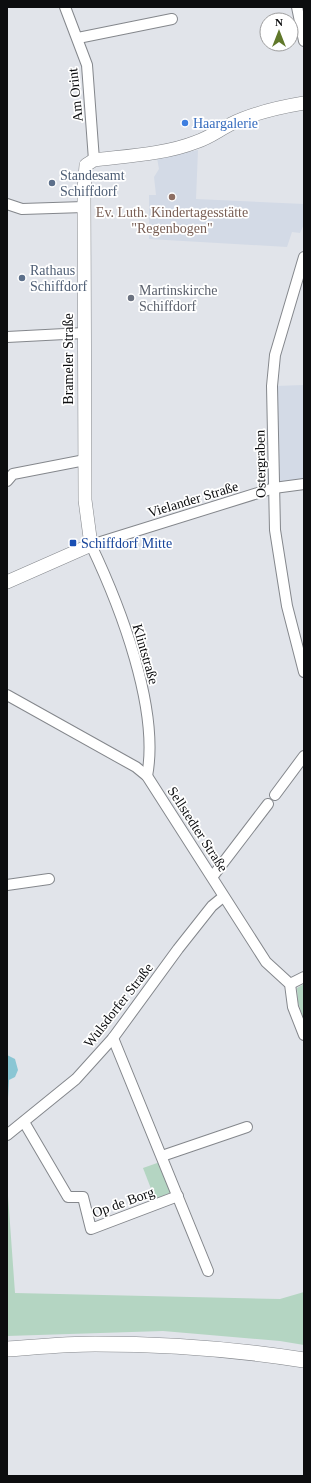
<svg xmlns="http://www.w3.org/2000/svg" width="311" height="1483" font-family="Georgia,serif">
  <rect width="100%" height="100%" fill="#e1e4ea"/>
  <g fill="#d3dae6">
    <path d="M 198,150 L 196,199 L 304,204 L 304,224 L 300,233 L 292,232 L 287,247 L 149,239 L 149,195 L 156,195 L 154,177 L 159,169 L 157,158 Z"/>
    <path d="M 304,385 L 304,481 L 279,485 L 275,386 Z"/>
  </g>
  <g fill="#b4d5c2">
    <path d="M 304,984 L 304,1020 L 298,1002 L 297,988 Z"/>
    <path d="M 160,1162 L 172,1192 L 155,1199 L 143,1168 Z"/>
    <path d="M 7,1182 L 15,1293 L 280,1299 L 304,1292 L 304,1345 L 280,1341 L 163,1331 L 7,1336 Z"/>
  </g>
  <path fill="#8ac6d4" d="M 7,1055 L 15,1059 L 18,1070 L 15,1077 L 9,1080 L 7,1116 Z"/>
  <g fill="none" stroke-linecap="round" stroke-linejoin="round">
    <g stroke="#84878c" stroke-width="12">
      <g id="minor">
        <path d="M 65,7 L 87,65 L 94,160"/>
        <path d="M 297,7 L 304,41"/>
        <path d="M 78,38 L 172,19"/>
        <path d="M 7,204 L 22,209 L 84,207"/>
        <path d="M 304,257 L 275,355 L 272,386 L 275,530 L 287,606 L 304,672"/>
        <path d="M 7,337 L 84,333"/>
        <path d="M 7,481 L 13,474 L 85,460"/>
        <path d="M 7,695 L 136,767 L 147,776 L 266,962 L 290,984 L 293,1007 L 304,1035"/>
        <path d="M 147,776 C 160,709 120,606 91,545 L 274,488 L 304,484"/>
        <path d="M 275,795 L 304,756"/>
        <path d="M 213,876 L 268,804"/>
        <path d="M 7,885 L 49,879"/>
        <path d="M 290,984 L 304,977"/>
        <path d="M 113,1038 L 208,1271"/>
        <path d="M 24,1122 L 68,1197 L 83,1197 L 91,1229 L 178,1196"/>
        <path d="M 7,1135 L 76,1079 L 113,1038 L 178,949 L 212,906 L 223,897"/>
        <path d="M 162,1156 L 247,1127"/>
      </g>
    </g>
    <g stroke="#84878c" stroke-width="14">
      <path id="tertiary" d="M 7,582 L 91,545 L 85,500 L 84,190 L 86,165 L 94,160 C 127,156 166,154 196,142 C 209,138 219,130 231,124 C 253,113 280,107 304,103"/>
    </g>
    <g stroke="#84878c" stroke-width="16">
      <path id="secondary" d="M 7,1349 C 36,1347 66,1344 95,1344 C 165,1344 235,1349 304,1360"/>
    </g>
    <use href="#minor" stroke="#fff" stroke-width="10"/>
    <use href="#tertiary" stroke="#fff" stroke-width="13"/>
    <use href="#secondary" stroke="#fff" stroke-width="15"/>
  </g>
  <circle fill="#3f7fe0" stroke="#fff" stroke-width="1.5" cx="185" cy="123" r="4"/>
  <g fill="#5c6f8a" stroke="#fff" stroke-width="1.5">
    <circle cx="52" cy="183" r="4"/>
    <circle cx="22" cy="278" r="4"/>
  </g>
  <circle fill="#8d6e63" stroke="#fff" stroke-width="1.5" cx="172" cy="197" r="4"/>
  <circle fill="#6b7280" stroke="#fff" stroke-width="1.5" cx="131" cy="298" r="4"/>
  <rect fill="#1a4fb4" stroke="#fff" stroke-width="1.5" x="69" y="539" width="8" height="8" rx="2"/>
  <g text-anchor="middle" stroke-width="3.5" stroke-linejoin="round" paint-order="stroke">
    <g font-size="14" fill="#0c0d0f" stroke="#fff">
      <text transform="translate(75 95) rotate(-96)" y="5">Am Orint</text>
      <text transform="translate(68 359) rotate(-90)" y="5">Brameler Straße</text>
      <text transform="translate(260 464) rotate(-91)" y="5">Ostergraben</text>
      <text transform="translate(193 499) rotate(-17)" y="5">Vielander Straße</text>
      <text transform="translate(146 654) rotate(74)" y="5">Klintstraße</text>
      <text transform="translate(198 829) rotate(57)" y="5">Sellstedter Straße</text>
      <text transform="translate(118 1005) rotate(-52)" y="5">Wulsdorfer Straße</text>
      <text transform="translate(123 1202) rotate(-20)" y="5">Op de Borg</text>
    </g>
    <g font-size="14" fill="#366cbe" stroke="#fff" text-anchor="start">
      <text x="193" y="128">Haargalerie</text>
    </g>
    <g font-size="14" fill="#4e5e75" stroke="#fff" text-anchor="start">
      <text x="60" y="180">Standesamt<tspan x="60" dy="16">Schiffdorf</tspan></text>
      <text x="30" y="275">Rathaus<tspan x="30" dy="16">Schiffdorf</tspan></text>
    </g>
    <g font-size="14" fill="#785e54" stroke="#fff">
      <text x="172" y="217">Ev. Luth. Kindertagesstätte<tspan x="172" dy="16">"Regenbogen"</tspan></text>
    </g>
    <g font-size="14" fill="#5b616d" stroke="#fff" text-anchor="start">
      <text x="139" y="295">Martinskirche<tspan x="139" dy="16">Schiffdorf</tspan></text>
    </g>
    <g font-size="14" fill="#164399" stroke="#fff" text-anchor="start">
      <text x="81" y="548">Schiffdorf Mitte</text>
    </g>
  </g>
  <rect width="311" height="1483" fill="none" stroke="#0c0d0f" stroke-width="16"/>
  <g transform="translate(279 32)"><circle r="19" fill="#ffffff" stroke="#9e9e9f"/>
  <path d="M0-3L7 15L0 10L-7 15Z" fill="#60782a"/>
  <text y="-6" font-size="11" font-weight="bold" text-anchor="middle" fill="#0c0d0f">N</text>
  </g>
</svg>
